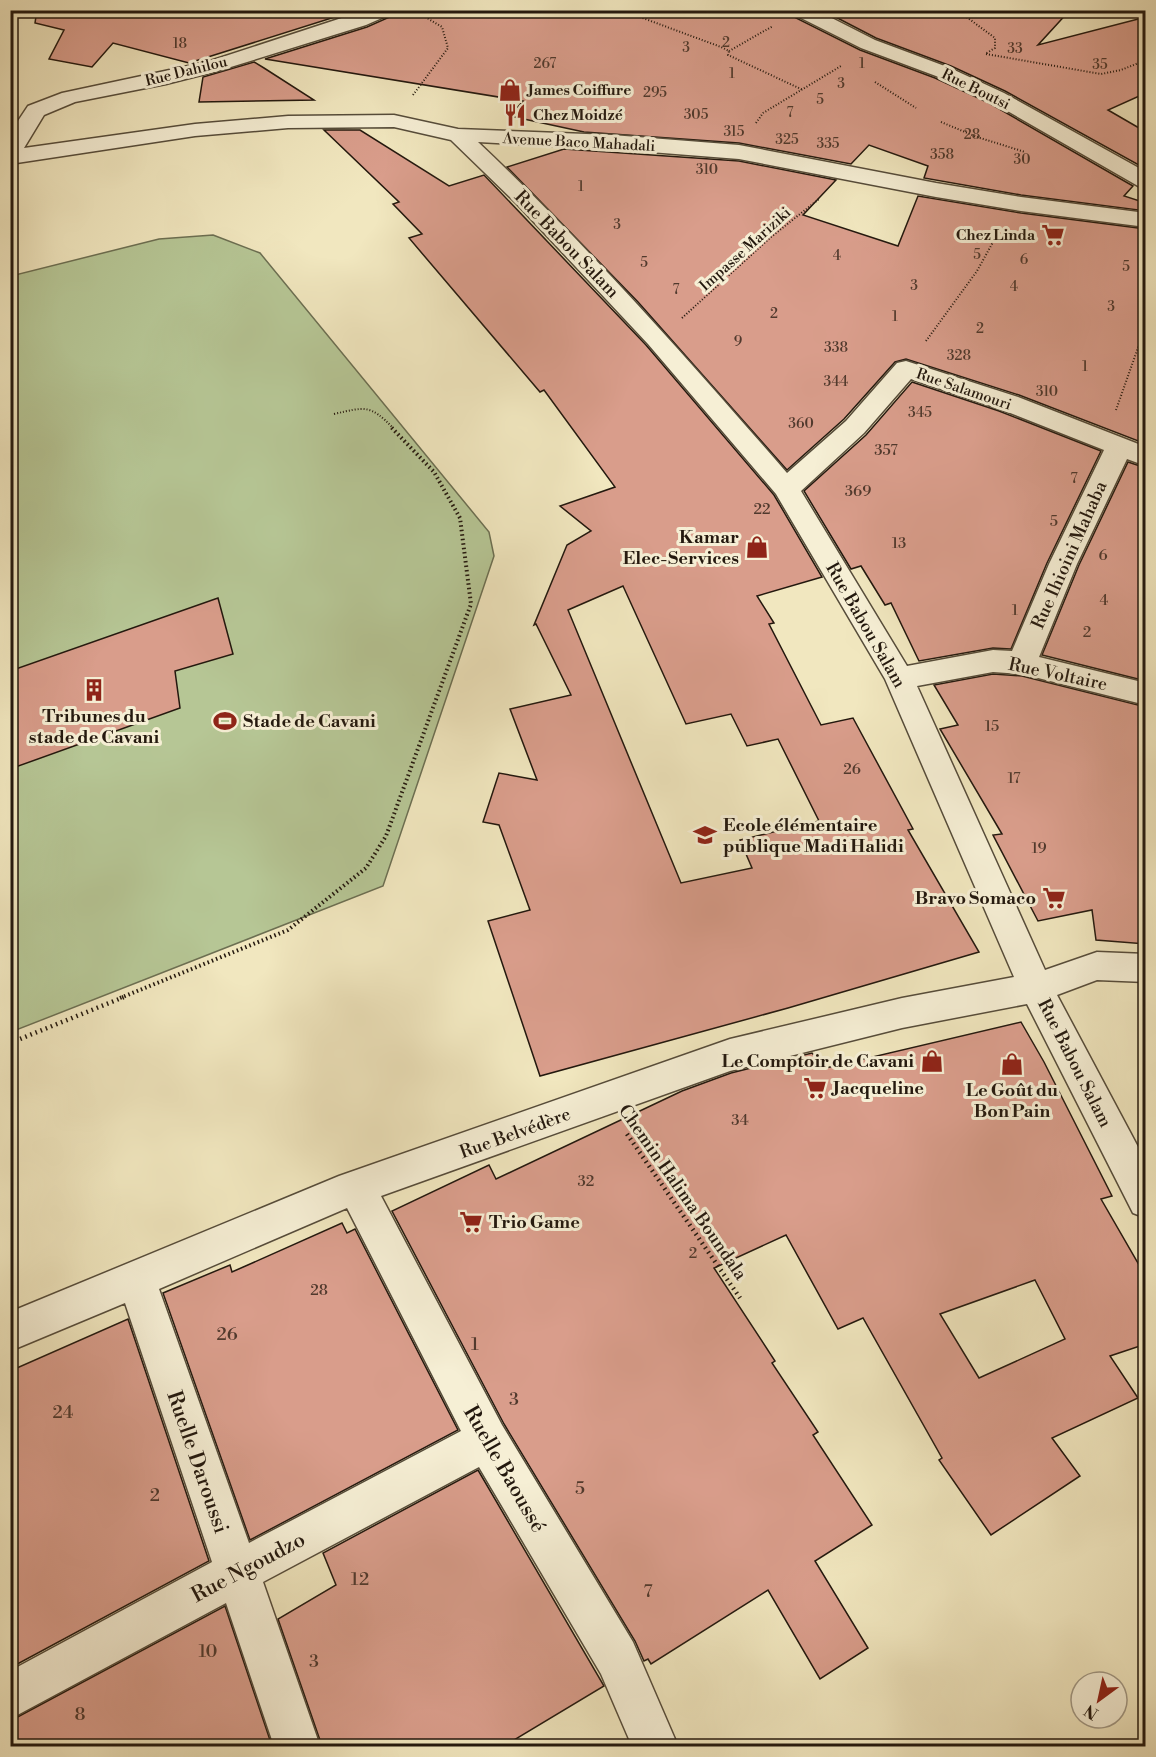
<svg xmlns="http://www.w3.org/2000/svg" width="1156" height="1757" font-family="'Libre Bodoni',serif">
  <rect width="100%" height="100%" fill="#f1e7bf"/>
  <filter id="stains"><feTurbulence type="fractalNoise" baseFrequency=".00333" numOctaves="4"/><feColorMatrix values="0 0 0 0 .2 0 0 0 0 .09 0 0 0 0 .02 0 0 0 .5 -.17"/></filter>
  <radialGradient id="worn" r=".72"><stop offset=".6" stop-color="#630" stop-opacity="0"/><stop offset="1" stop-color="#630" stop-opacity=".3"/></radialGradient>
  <path fill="#b6c695" stroke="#6c6f52" stroke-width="1.5" d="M 213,235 L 260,253 L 489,532 L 494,556 L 383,886 L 11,1032 L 11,276 L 159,239 Z"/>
  <g fill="#d99d8b" stroke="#23180e" stroke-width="1.5" fill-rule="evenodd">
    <path d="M 37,10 L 357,10 L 189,63 L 113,43 L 92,67 L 49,59 L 64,30 L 35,23 Z"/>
    <path d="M 396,10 L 788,10 L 792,16 L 860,50 L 935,78 L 989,103 L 1133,186 L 1124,196 L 1146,203 L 1146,211 L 1021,195 L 924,178 L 928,166 L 869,145 L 851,164 L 739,143 L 584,132 L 510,116 L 523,101 L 265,59 L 367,27 L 392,16 Z"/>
    <path d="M 822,10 L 1070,10 L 1038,45 L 1146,17 L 1146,93 L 1108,110 L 1146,132 L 1146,169 L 1005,91 L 951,66 L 876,38 Z"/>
    <path d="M 254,62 L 264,68 L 314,100 L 199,102 L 203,77 Z"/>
    <path d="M 324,130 L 360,130 L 449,186 L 484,175 L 646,345 L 774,495 L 822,577 L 757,596 L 774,623 L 769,624 L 821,725 L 853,718 L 913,829 L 908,830 L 979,952 L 788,1008 L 540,1076 L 488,921 L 530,910 L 499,825 L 483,822 L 499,773 L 537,780 L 510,709 L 571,695 L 536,624 L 534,625 L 567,545 L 591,531 L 560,506 L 615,487 L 544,390 L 540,392 L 409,238 L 422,234 L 393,204 L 399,202 ZM 623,586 L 686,724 L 731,714 L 747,746 L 778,739 L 819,821 L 740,840 L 752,868 L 681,883 L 568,610 Z"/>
    <path d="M 564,149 L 739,161 L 836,180 L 803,215 L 898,246 L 918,196 L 1021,213 L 1146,229 L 1146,444 L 1019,395 L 906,359 L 895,362 L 844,419 L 787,470 L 638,302 L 507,167 Z"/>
    <path d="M 912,382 L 999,411 L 1101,451 L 1047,563 L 1011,649 L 993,648 L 919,661 L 891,603 L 885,605 L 861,566 L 851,569 L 804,491 L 866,435 Z"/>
    <path d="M 1128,462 L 1146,468 L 1146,681 L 1042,655 L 1079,565 Z"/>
    <path d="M 218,598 L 233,654 L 175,671 L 180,708 L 10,769 L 10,671 Z"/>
    <path d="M 993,674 L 1022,676 L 1146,707 L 1146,944 L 1096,940 L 1092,910 L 1038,921 L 993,835 L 1002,834 L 940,729 L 958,725 L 934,685 Z"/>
    <path d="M 1021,1022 L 1044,1062 L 1112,1196 L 1101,1199 L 1146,1277 L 1146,1344 L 1110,1356 L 1138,1398 L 1052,1438 L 1080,1476 L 991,1535 L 939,1460 L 942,1458 L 863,1318 L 838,1329 L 786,1235 L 714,1268 L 775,1361 L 772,1363 L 818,1432 L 813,1435 L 872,1525 L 815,1561 L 868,1648 L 820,1679 L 768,1590 L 651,1664 L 648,1659 L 644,1661 L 635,1641 L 504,1424 L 392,1211 L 489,1165 L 496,1179 L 682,1091 L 731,1073 L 812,1053 L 826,1068 ZM 1035,1280 L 1065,1339 L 979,1378 L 940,1314 Z"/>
    <path d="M 342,1223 L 347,1233 L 355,1229 L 458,1430 L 250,1540 L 163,1293 L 230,1265 L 232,1272 Z"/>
    <path d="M 128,1319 L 209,1561 L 10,1668 L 10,1371 Z"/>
    <path d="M 478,1470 L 604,1686 L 504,1746 L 322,1746 L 278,1619 L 336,1585 L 323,1553 Z"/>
    <path d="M 225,1606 L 272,1746 L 10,1746 L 10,1721 Z"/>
  </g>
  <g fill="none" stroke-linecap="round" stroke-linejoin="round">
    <g stroke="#564c3a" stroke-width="3">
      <g id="minor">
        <path d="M 366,10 L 394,10 L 391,14 L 366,25 L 221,70 L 166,84 L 75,102 L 44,115 L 24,148 L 195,124 L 288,116 L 394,115 L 458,129 L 612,135 L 739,145 L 936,183 L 1021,197 L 1146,213 L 1146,227 L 1021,211 L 936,197 L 739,159 L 612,149 L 478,142 C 588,246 688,359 787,473 L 846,421 L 897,363 L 906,361 L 1018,397 L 1146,447 L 1146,466 L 1127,459 L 1077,564 L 1039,657 L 1146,683 L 1146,705 L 1022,674 L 993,672 L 917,686 L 1045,970 L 1097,952 L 1146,954 L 1146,982 L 1097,980 L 1057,995 L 1146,1162 L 1146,1218 L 1133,1213 L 1027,1004 L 902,1028 L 730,1071 L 381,1196 L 502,1425 L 633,1642 L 678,1746 L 632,1746 L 601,1674 L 479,1467 L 263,1582 L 320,1746 L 274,1746 L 226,1603 L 10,1719 L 10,1671 L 212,1562 L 125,1303 L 10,1351 L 10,1312 L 339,1176 L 730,1039 L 902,998 L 1014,977 L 885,679 L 776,494 L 648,344 L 517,204 L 451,140 L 394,127 L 288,128 L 195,136 L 10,164 L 10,133 L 28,106 L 62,93 L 207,62 ZM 911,379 L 1000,409 L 1104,450 L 1049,564 L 1012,651 L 993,650 L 907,666 L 801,491 L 864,433 ZM 347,1208 L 461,1431 L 249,1543 L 159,1289 Z"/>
        <path d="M 790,10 L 816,10 L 875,40 L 950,68 L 1004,93 L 1146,172 L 1146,188 L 1138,186 L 990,101 L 936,76 L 861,48 L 793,14 Z"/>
      </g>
    </g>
    <g stroke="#23180e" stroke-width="2" stroke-dasharray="1 2" stroke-linecap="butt">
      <path d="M 630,10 L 640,17 L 721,47 L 729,51 L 728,55 L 803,90"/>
      <path d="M 957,10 L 995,38 L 995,48 L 985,54"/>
      <path d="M 729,51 L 773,26"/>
      <path d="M 986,54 L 1101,74 L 1121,70 L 1146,60"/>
      <path d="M 875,82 L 916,108"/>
      <path d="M 413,95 L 448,48 L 442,27 L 417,12"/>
      <path d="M 941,122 L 977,137 L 1025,152"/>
      <path d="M 756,123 L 763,113 L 841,66"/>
      <path d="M 682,318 L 771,237 L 819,199"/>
      <path d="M 926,341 L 977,271 L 998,233"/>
      <path d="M 1116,410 L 1146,325"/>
      <path d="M 334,414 C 365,407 370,404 393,428"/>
    </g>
    <path stroke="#23180e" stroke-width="4" stroke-dasharray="1.5 3" stroke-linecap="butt" d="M 120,998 L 288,930 L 366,868 L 386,836 L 471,604 L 460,518 L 434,472 L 391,427"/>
    <g stroke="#23180e" stroke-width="4.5" stroke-dasharray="1.5 4" stroke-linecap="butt">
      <path d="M 10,1043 L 124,997"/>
      <path d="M 627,1134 L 740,1298"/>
    </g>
    <use href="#minor" fill="#f6efd5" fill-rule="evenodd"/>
  </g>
  <defs>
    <g id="shop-bare" transform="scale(1.8)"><path d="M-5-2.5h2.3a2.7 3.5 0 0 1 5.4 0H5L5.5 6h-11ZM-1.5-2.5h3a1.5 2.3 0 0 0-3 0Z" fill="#8f2418" stroke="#f6efd5" stroke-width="2.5" paint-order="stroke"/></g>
    <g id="restaurant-bare" transform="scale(1.8)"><path d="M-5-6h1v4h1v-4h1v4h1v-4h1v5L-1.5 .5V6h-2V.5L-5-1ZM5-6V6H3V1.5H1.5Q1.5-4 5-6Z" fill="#8f2418" stroke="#f6efd5" stroke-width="2.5" paint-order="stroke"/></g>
    <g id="supermarket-bare" transform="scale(1.8)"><path d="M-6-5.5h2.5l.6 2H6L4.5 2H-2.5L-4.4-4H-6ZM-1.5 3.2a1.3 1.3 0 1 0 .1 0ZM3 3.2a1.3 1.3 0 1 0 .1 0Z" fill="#8f2418" stroke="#f6efd5" stroke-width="2.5" paint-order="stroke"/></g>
    <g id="building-bare" transform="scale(1.8)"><path d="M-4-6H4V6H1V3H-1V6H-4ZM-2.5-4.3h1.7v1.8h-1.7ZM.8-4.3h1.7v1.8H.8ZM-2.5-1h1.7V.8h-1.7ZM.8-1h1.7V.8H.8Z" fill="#8f2418" stroke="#f6efd5" stroke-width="2.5" paint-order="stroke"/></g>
    <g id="stadium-bare" transform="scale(1.8)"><path d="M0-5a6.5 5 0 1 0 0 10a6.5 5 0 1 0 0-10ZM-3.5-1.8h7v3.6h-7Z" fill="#8f2418" stroke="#f6efd5" stroke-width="2.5" paint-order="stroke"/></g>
    <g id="school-bare" transform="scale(1.8)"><path d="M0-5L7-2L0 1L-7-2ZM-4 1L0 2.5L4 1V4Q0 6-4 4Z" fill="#8f2418" stroke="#f6efd5" stroke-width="2.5" paint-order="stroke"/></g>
  </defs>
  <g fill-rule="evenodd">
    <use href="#shop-bare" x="510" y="90"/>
    <use href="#restaurant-bare" x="515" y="115"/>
    <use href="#supermarket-bare" x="1053" y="235"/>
    <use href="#shop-bare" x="757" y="547"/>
    <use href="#building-bare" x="94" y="690"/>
    <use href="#stadium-bare" x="225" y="721"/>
    <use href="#school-bare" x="705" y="835"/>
    <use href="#supermarket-bare" x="1054" y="898"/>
    <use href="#shop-bare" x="932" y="1061"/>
    <use href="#shop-bare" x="1012" y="1064"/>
    <use href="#supermarket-bare" x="815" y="1088"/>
    <use href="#supermarket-bare" x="471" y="1222"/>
  </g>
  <g text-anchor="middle" stroke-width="6" stroke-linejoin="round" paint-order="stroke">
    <g font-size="14" fill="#50392d">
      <text x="726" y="47">2</text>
      <text x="180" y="48">18</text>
      <text x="686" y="52">3</text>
      <text x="1015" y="53">33</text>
      <text x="545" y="68">267</text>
      <text x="862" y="68">1</text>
      <text x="1100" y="69">35</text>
      <text x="732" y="78">1</text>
      <text x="841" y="88">3</text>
      <text x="655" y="97">295</text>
      <text x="820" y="104">5</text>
      <text x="790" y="117">7</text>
      <text x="696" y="119">305</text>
      <text x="734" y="136">315</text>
      <text x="972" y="139">28</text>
      <text x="787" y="144">325</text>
      <text x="828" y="148">335</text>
      <text x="942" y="159">358</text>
      <text x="1022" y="164">30</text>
      <text x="707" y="174">310</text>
      <text x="581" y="191">1</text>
      <text x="617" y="229">3</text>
      <text x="977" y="259">5</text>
      <text x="837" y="260">4</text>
      <text x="1024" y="264">6</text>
      <text x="644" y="267">5</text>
      <text x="1126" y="271">5</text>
      <text x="914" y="290">3</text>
      <text x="1014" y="291">4</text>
      <text x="676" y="294">7</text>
      <text x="1111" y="311">3</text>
      <text x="774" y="318">2</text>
      <text x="895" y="321">1</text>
      <text x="980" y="333">2</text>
      <text x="738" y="346">9</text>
      <text x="836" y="352">338</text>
      <text x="959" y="360">328</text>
      <text x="1085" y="371">1</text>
      <text x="836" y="386">344</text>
      <text x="1047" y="396">310</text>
      <text x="920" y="417">345</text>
      <text x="801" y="428">360</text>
    </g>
    <g font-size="15" fill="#23180e" stroke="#f6efd5">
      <text transform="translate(186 71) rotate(-14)" y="5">Rue Dahilou</text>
      <text transform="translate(976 89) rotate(26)" y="5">Rue Boutsi</text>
      <text transform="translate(579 142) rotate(3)" y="5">Avenue Baco Mahadali</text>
      <text transform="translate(745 249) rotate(-42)" y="5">Impasse Mariziki</text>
      <text transform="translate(964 389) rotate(19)" y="5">Rue Salamouri</text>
    </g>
    <g font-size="15" font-weight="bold" fill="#23180e" stroke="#f6efd5" text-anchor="start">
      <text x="528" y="95">James Coiffure</text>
      <text x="533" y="120">Chez Moidzé</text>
      <text x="1035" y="240" text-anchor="end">Chez Linda</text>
    </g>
    <g font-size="15" fill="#50392d">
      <text x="886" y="455">357</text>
      <text x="1074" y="483">7</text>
      <text x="858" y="496">369</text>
      <text x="762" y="514">22</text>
      <text x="1054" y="526">5</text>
      <text x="899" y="548">13</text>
      <text x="1103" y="560">6</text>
      <text x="1104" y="605">4</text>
      <text x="1015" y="615">1</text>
      <text x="1087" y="637">2</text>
      <text x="992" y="731">15</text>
      <text x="852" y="774">26</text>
      <text x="1014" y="783">17</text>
      <text x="1039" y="853">19</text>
      <text x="740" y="1125">34</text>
      <text x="586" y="1186">32</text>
      <text x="693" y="1258">2</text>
      <text x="319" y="1295">28</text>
    </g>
    <g font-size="18" fill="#23180e" stroke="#f6efd5">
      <text transform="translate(567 244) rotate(46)" y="6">Rue Babou Salam</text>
      <text transform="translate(1069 555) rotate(-66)" y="6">Rue Ihioini Mahaba</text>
      <text transform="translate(866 625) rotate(60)" y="6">Rue Babou Salam</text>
      <text transform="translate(1058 674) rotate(12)" y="6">Rue Voltaire</text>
      <text transform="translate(1075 1063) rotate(63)" y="6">Rue Babou Salam</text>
      <text transform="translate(515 1133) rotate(-20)" y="6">Rue Belvédère</text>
      <text transform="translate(683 1192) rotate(55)" y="6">Chemin Halima Boundala</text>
    </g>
    <g font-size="18" font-weight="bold" fill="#23180e" stroke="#f6efd5" text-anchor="start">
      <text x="739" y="543" text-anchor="end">Kamar<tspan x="739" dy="21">Elec-Services</tspan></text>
      <text x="94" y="722" text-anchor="middle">Tribunes du<tspan x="94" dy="21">stade de Cavani</tspan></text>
      <text x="243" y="727">Stade de Cavani</text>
      <text x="723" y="831">Ecole élémentaire<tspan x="723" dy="21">publique Madi Halidi</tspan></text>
      <text x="1036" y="904" text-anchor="end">Bravo Somaco</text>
      <text x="914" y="1067" text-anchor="end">Le Comptoir de Cavani</text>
      <text x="833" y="1094">Jacqueline</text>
      <text x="1012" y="1096" text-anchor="middle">Le Goût du<tspan x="1012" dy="21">Bon Pain</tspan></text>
      <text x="489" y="1228">Trio Game</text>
    </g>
    <g font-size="18" fill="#50392d">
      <text x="227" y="1340">26</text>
      <text x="475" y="1350">1</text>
      <text x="514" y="1405">3</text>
      <text x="63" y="1418">24</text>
      <text x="580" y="1494">5</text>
      <text x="155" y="1501">2</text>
      <text x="360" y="1585">12</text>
      <text x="648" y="1597">7</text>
      <text x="208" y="1657">10</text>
      <text x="314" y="1667">3</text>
      <text x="80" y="1720">8</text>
    </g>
    <g font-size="21" fill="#23180e" stroke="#f6efd5">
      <text transform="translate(198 1462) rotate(71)" y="7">Ruelle Daroussi</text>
      <text transform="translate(505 1469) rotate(60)" y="7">Ruelle Baoussé</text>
      <text transform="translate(248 1567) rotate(-28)" y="7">Rue Ngoudzo</text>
    </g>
  </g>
  <rect width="1156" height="1757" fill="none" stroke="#f1e7bf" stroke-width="36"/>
  <rect x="12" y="12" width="1132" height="1733" fill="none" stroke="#23180e" stroke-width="3"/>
  <rect x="18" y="18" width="1120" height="1721" fill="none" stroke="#23180e" stroke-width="1.5"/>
  <g transform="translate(1099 1700) rotate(213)"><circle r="28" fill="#f6efd5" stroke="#a29985" stroke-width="1.5"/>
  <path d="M0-4.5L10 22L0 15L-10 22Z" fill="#8f2418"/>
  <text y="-9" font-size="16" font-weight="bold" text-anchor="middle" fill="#23180e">N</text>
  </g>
  <rect width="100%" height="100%" filter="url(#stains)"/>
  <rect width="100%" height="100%" fill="url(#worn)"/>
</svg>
